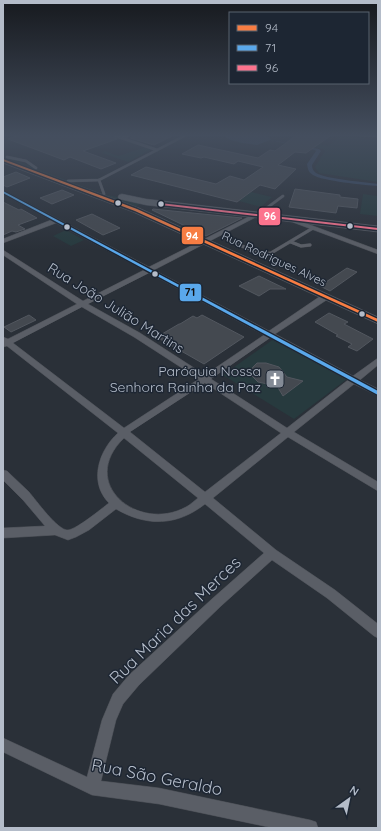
<svg xmlns="http://www.w3.org/2000/svg" width="381" height="831" font-family="Quicksand,sans-serif">
<rect width="100%" height="100%" fill="#2a3038"/>
<g fill="#273a3e" fill-rule="evenodd">
<polygon points="341,135 366,139 378,139 378,182 319,173 315,167 325,151 323,149 286,141 290,138 328,146"/>
<polygon points="146,147 152,149 128,162 102,153 105,151 118,156"/>
<polygon points="3,156 103,194 141,202 135,208 3,159"/>
<polygon points="251,192 272,197 261,207 239,201"/>
<polygon points="363,194 378,196 378,216 360,214"/>
<polygon points="66,230 84,240 71,246 53,236"/>
<path d="M278,336L351,376L294,419L223,375ZM257,363H266L279,367L287,377L303,381L283,396L277,386L258,382L249,373L253,367Z"/>
</g>
<path fill="#384963" d="M219,134H261L269,137L271,140L319,149L321,151L312,165C312,168 313,171 316,173C325,179 365,182 378,184V186C365,185 322,181 313,175C308,172 308,169 307,164L316,151L315,150L270,140L257,145L242,143L231,140Z"/>
<g fill="#444950" stroke="#52575f">
<polygon points="24,134 70,134 79,137 89,134 107,134 109,136 117,139 83,151 116,163 101,169 70,157 64,160 8,139"/>
<polygon points="135,134 176,134 154,145 130,138"/>
<polygon points="303,134 333,134 306,153 295,152 278,165 296,169 275,189 260,185 237,202 131,175 146,167 216,184 230,176 244,180 263,167 238,161 234,164 204,157 201,158 182,154 198,145 258,158 270,150 275,151 297,135 300,136"/>
<polygon points="16,172 30,178 7,187 3,185 3,177"/>
<polygon points="295,189 340,195 340,197 358,199 357,208 338,206 336,213 289,207"/>
<polygon points="62,190 74,195 52,204 40,198"/>
<polygon points="3,202 19,210 21,209 37,218 18,225 25,229 16,232 12,231 3,235"/>
<polygon points="153,209 242,218 206,236 152,210"/>
<polygon points="92,214 120,228 103,235 76,220"/>
<polygon points="347,268 357,272 330,291 320,286"/>
<polygon points="259,276 286,289 270,289 259,296 239,286"/>
<polygon points="329,313 348,322 344,324 373,339 357,351 348,347 352,344 336,336 338,335 315,322"/>
<polygon points="29,315 36,320 11,332 4,327"/>
<polygon points="202,315 244,337 204,364 160,339 166,336 162,334 179,324 180,324 193,316 197,318"/>
<polygon points="257,363 266,363 279,367 287,377 303,381 283,396 277,386 258,382 249,373 253,367"/>
</g>
<g fill="none" stroke-linecap="round" stroke-linejoin="round">
<g stroke="#484c53" stroke-width="3">
<g id="lane-far1">
<polyline points="110,134 157,150"/>
<polyline points="344,134 378,136"/>
<polyline points="122,138 132,134"/>
<polyline points="7,157 26,161 36,168"/>
<polyline points="99,180 104,194"/>
<polyline points="68,181 99,180 188,134"/>
<polyline points="260,213 283,196"/>
</g>
</g>
<g stroke="#484c53" stroke-width="3.5">
<g id="lane">
<polyline points="257,215 261,212"/>
<polyline points="291,242 301,246 310,245"/>
<polyline points="239,245 263,254 271,253 313,228"/>
</g>
</g>
<g stroke="#484c53" stroke-width="1">
<g id="street">
<path d="M3,190L149,267L254,214H258V216L154,270L269,331L322,295H328V299L275,334L353,376L378,358V365L360,380L378,389V396L354,384L294,432L378,482V491L288,437L213,498L276,550L335,590L378,624V638L374,636L327,598L272,560L221,606L139,685L123,704L116,720L101,781L159,788L310,820L316,822L318,828H273L159,804L92,795L3,752V738L87,777L102,720L113,694L129,675L213,598L264,553L205,504C177,526 147,527 116,509L89,530L76,537L68,540L55,535L3,538V528L45,526L23,500L3,480V470L7,471C14,478 22,485 29,492C36,500 58,531 68,530C77,529 101,509 109,503C88,482 99,450 118,433L7,346L3,347V337L8,339L77,304L3,255V250L83,301L144,270L56,223L3,243V239L51,220L3,194ZM149,273L264,335L205,375L140,333L88,304ZM82,307L134,337L199,379L124,428L13,343ZM270,338L348,380L287,428L211,379ZM205,383L281,433L205,492L130,432ZM124,438L198,498C194,501 190,505 186,507C138,533 77,483 124,438Z"/>
<polygon points="289,217 378,250 378,254 287,220 286,219"/>
</g>
</g>
<g stroke="#484c55" stroke-width="1">
<g id="primary">
<polygon points="3,158 139,208 378,317 378,324 133,212 3,163"/>
<polygon points="122,194 146,199 378,226 378,232 146,205 119,199 118,197 119,195"/>
</g>
</g>
<use href="#lane-far1" stroke="#5a5e66" stroke-width="2.5"/>
<use href="#lane" stroke="#5a5e66" stroke-width="3"/>
<use href="#street" fill="#5a5e66" fill-rule="evenodd"/>
<use href="#primary" fill="#5c6168" fill-rule="evenodd"/>
<g stroke="#1d2633" stroke-width="3">
<polygon id="bus-1" points="3,159 137,209 378,319 378,322 135,211 3,161"/>
</g>
<g stroke="#1d2633" stroke-width="3">
<polygon id="bus-2" points="3,191 378,391 378,395 3,193"/>
</g>
<g stroke="#1d2633" stroke-width="3">
<polygon id="bus-3" points="160,203 378,228 378,230 161,205 159,204"/>
</g>
<use href="#bus-1" fill="#f77d43" fill-rule="evenodd"/>
<use href="#bus-2" fill="#5aa8eb" fill-rule="evenodd"/>
<use href="#bus-3" fill="#fc738d" fill-rule="evenodd"/>
</g>
<linearGradient id="sky" x2="0" y2="1"><stop stop-color="#171a1f"/><stop offset="0.54" stop-color="#444e5e"/><stop offset="1" stop-color="#444e5e" stop-opacity="0"/></linearGradient>
<rect width="381" height="250" fill="url(#sky)"/>
<defs>
<g id="church-square" transform="scale(1)"><rect x="-9" y="-9" width="18" height="18" rx="4" fill="#848b96" stroke="#1d2633"/><path d="M-1.2-6h2.4v3.5h3.3v2.4h-3.3V6h-2.4V-.1h-3.3v-2.4h3.3Z" fill="#fff"/></g>
</defs>
<g fill-rule="evenodd">
<use href="#church-square" x="275" y="379"/>
</g>
<g fill="#b4bcc9" stroke="#1d2633" stroke-width="1.5">
<circle cx="118" cy="203" r="3.5"/>
<circle cx="161" cy="204" r="3.5"/>
<circle cx="350" cy="226" r="3.5"/>
<circle cx="67" cy="227" r="3.5"/>
<circle cx="155" cy="274" r="3.5"/>
<circle cx="362" cy="314" r="3.5"/>
</g>
<g text-anchor="middle" stroke-width="3" stroke-linejoin="round" paint-order="stroke">
<g font-size="12" fill="#b4bcc9" stroke="#1d2633">
<text transform="translate(274 259) rotate(25)" y="4">Rua Rodrigues Alves</text>
</g>
<g font-size="14" fill="#b4bcc9" stroke="#1d2633">
<text transform="translate(116 308) rotate(32)" y="5">Rua João Julião Martins</text>
</g>
<g font-size="14" fill="#b4bcc9" stroke="#1d2633" text-anchor="end">
<text x="261" y="376">Paróquia Nossa<tspan x="261" dy="16">Senhora Rainha da Paz</tspan></text>
</g>
<g font-size="17" fill="#b4bcc9" stroke="#1d2633">
<text transform="translate(175 620) rotate(-44)" y="6">Rua Maria das Merces</text>
<text transform="translate(157 777) rotate(11)" y="6">Rua São Geraldo</text>
</g>
</g>
<g stroke="#1d2633" stroke-width="1.5">
<rect x="258" y="207" width="23" height="19" rx="4" fill="#fc738d"/>
<rect x="181" y="226" width="23" height="19" rx="4" fill="#f77d43"/>
<rect x="179" y="283" width="23" height="19" rx="4" fill="#5aa8eb"/>
</g>
<g font-size="11" text-anchor="middle" font-weight="bold" fill="#fff">
<text x="270" y="220">96</text>
<text x="192" y="240">94</text>
</g>
<g font-size="11" text-anchor="middle" font-weight="bold" fill="#111">
<text x="190" y="296">71</text>
</g>
<rect width="381" height="831" fill="none" stroke="#b4bcc9" stroke-width="8"/>
<rect x="229" y="12" width="140" height="72" fill="#1d2633" stroke="#59626f"/>
<rect x="237" y="25" width="20" height="6" fill="#f77d43" stroke="#59626f"/>
<text x="265" y="32" font-size="12" fill="#b4bcc9">94</text>
<rect x="237" y="45" width="20" height="6" fill="#5aa8eb" stroke="#59626f"/>
<text x="265" y="52" font-size="12" fill="#b4bcc9">71</text>
<rect x="237" y="65" width="20" height="6" fill="#fc738d" stroke="#59626f"/>
<text x="265" y="72" font-size="12" fill="#b4bcc9">96</text>
<g transform="translate(349 799) rotate(33)" stroke="#1d2633" stroke-width="3" paint-order="stroke">
<path d="M0-3L7 15L0 10L-7 15Z" fill="#b4bcc9"/>
<text y="-6" font-size="11" font-weight="bold" text-anchor="middle" fill="#b4bcc9">N</text>
</g>
</svg>
